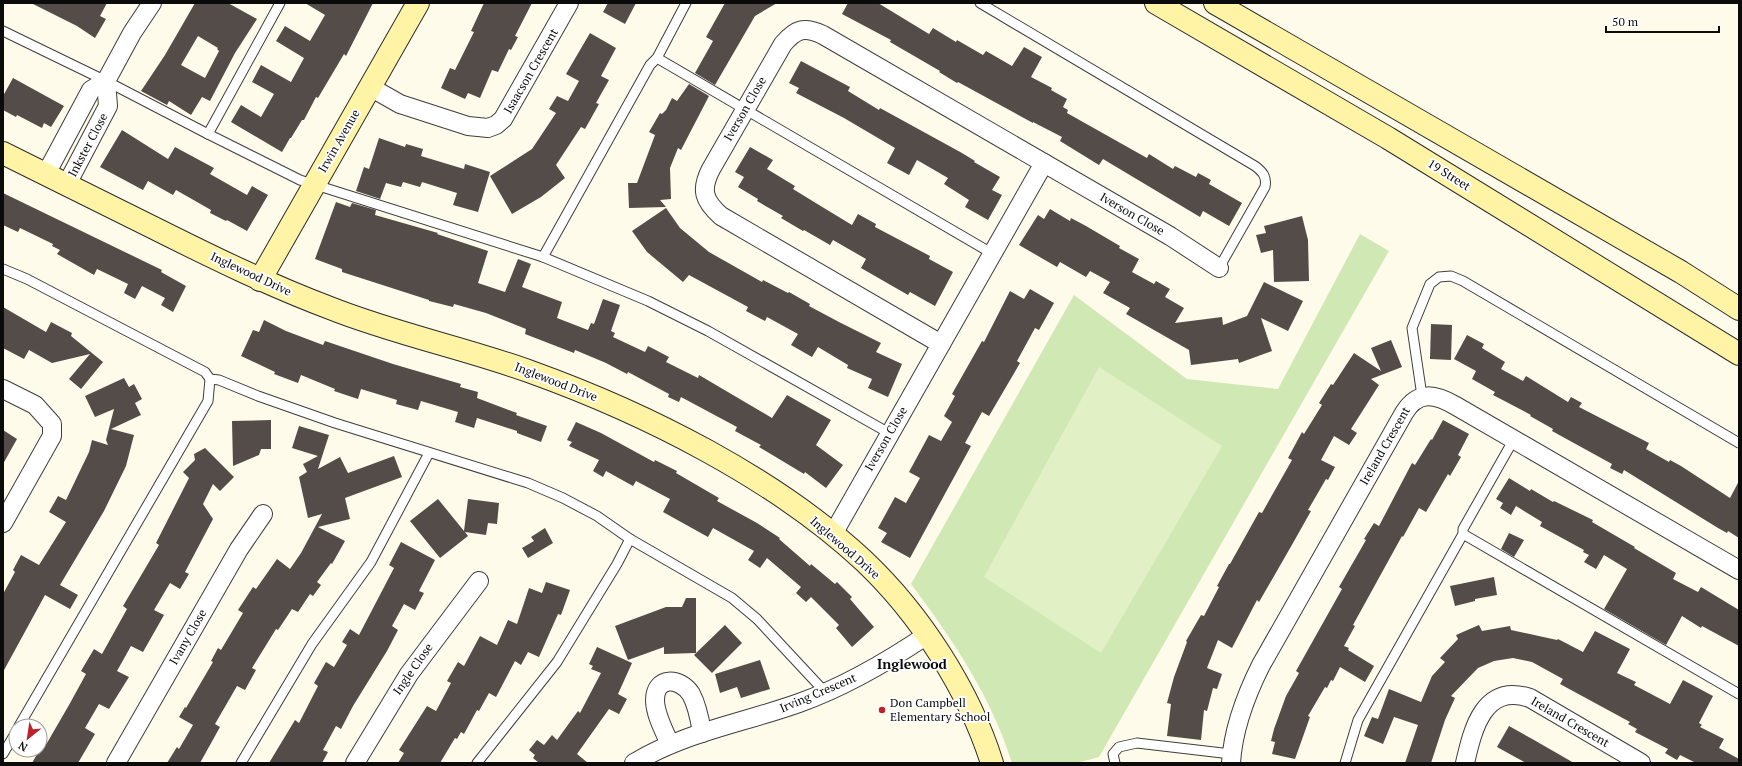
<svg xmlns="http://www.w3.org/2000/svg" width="1742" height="766" font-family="'PT Serif',serif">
<rect width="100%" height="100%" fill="#fffbea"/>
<path fill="#d0e9b4" d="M1360,234L1389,251L1099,757L1077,763H1012C991,696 953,640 911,584L1074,295L1187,379L1278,389Z"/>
<polygon fill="#e2f0c6" points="1099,367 1222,446 1101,653 984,577"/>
<g fill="#544c48" fill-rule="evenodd">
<polygon points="31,3 107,3 100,16 106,19 95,38 77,26"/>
<path d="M195,3H228L257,19L235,53L210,101L202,97L191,115L169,101L167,105L141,91L165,55ZM198,36L218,48L217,49L219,51L205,78L181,65Z"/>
<polygon points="305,3 373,3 346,56 344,54 318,98 316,97 304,120 302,120 291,138 290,138 282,152 231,122 241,105 261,117 274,94 252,82 261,65 291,82 304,58 276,41 285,26 310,41 325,15"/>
<polygon points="484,3 532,3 515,36 518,37 511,50 509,49 498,72 492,70 480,98 468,93 465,99 441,88 450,68 455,70 474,32 471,31"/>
<polygon points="608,3 636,3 625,24 603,12"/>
<polygon points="725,3 777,3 755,16 715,85 695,73 713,41 706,37"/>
<polygon points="848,3 878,3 929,34 933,28 956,42 957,40 983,55 986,51 1012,66 1024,47 1042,57 1031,77 1052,88 1051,90 1067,99 1063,107 1068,110 1067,113 1147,158 1149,154 1173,169 1175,166 1196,177 1198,173 1211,180 1209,184 1242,203 1229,226 1203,211 1200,217 1103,159 1099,165 1060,141 1062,137 1033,122 1033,123 958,82 957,83 939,72 940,71 890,42 891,40 842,14"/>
<polygon points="590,33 616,48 601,76 609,80 596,103 599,104 585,129 581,127 556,165 565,178 541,197 512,214 490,176 532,149 556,113 549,109 557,96 568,101 579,81 566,74"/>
<polygon points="801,61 850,87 848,91 879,110 880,108 962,153 975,161 974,162 1000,177 992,190 1002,195 988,220 965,207 969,200 944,184 948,178 917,160 909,175 887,163 895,148 844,118 796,93 799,88 789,83"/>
<polygon points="13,78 64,106 51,127 44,123 42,128 17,115 16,117 3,110 3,96"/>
<polygon points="689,84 709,96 681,150 678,148 670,168 671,199 660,200 666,207 629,208 628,183 637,183 655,135 649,132 660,113 662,114 666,110 672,98 677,101"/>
<polygon points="122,130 168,159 175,147 214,168 210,174 247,195 252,186 268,195 247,231 227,220 226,221 210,213 211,210 176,190 173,195 148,181 143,190 100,167"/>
<polygon points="379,138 405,147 406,144 423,149 421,156 464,169 465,164 490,172 478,212 453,205 457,193 422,182 420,187 403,182 401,187 386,183 380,199 356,191 364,167 369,169"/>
<polygon points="750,147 773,160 767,169 795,186 793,189 819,205 852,225 858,214 876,224 875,227 930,256 929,259 953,272 935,306 910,292 908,295 861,268 866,259 833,240 830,245 804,230 803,231 781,218 783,216 757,201 758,199 738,187 744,177 735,172"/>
<polygon points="3,193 162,270 161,272 186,286 173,312 161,305 165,298 142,286 135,299 124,293 128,284 97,269 94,275 57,254 60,250 52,246 53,244 20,228 18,232 3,225"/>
<polygon points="336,202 350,207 352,203 376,210 375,215 438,233 437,234 488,251 478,283 505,292 518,259 531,264 522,287 562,302 557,318 588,330 591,323 594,324 603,299 620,305 611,331 615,333 613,337 645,352 648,346 669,357 666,362 698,378 699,375 772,418 787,395 831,420 816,445 843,465 826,488 805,472 804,474 759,447 761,445 735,431 737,427 681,397 679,402 668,397 669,394 628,372 627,374 606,363 575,350 574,353 525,334 526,329 486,313 454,304 453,307 429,301 429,300 342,272 342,269 315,259"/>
<polygon points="666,208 680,228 709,252 762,282 763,280 788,293 789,292 810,304 809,306 839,322 881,343 876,352 902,364 888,397 868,388 872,379 847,368 848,365 818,347 812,357 791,345 798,334 767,317 765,321 746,311 748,307 689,275 683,282 647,252 632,231"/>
<polygon points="1050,209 1070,221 1071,218 1086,226 1120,246 1119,248 1139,259 1132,272 1154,284 1156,281 1170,289 1165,297 1184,308 1175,323 1222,317 1223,325 1247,316 1264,282 1303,301 1288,331 1261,318 1272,351 1239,363 1238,359 1191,365 1189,350 1126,314 1130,308 1103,293 1110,282 1090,271 1086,277 1060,262 1057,267 1019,245 1038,215 1044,219"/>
<polygon points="1302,216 1308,240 1309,281 1274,282 1273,250 1261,253 1256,235 1266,233 1264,226"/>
<polygon points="1030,289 1054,303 1039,330 1035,328 1017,361 1020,363 989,416 982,412 965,443 971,446 910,558 881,542 887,533 878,528 895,497 906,503 920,478 909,472 929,435 941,441 952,422 944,416 955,396 952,394 982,341 984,342 1010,291 1024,299"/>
<polygon points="3,307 46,332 51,322 72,333 71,336 103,362 81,389 69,379 90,354 52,363 29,350 24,359 3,348"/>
<polygon points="264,320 286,331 323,345 325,341 393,364 461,384 460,387 478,392 477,398 517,413 516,415 547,426 541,442 517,433 517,431 477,418 474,428 455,422 458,412 421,401 418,410 396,404 397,400 361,389 358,399 334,391 335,389 301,375 298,383 274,374 275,372 241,356 253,330 259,332"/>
<polygon points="1431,324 1452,325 1451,360 1430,359"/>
<polygon points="1467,335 1484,344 1482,348 1505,362 1501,369 1523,381 1526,376 1568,402 1571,397 1582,403 1579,407 1649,443 1646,449 1669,462 1670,460 1681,466 1730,498 1739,481 1739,538 1728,531 1727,533 1718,528 1624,470 1622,474 1610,468 1612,464 1552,431 1553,429 1530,416 1531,415 1493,395 1495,392 1472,379 1476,371 1454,359"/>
<polygon points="1391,340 1402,367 1371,379 1379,385 1351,429 1357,433 1349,445 1334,436 1321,460 1335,467 1328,480 1326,479 1308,510 1311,511 1293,543 1259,602 1257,600 1232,648 1218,640 1207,668 1222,674 1217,689 1213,688 1207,711 1204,710 1201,740 1167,736 1171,704 1167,703 1174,677 1187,642 1186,641 1201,615 1204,616 1219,587 1217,586 1229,564 1230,564 1259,512 1262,513 1292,460 1288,458 1302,432 1304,434 1322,405 1319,403 1331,384 1333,385 1354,353 1381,371 1371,348"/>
<polygon points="124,378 129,387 134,384 142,399 135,403 141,415 111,429 134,435 126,466 104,511 60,585 78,595 70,609 45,595 3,672 3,594 15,572 13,570 21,555 39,565 66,522 49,512 58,496 66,500 89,452 92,440 108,445 106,440 114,409 95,417 85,396"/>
<polygon points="271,420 271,449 261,449 259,455 233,466 232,421"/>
<polygon points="1443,420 1469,434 1458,455 1461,457 1450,476 1448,474 1426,512 1419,508 1403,537 1402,536 1353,625 1355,626 1344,646 1349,648 1348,650 1374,666 1365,682 1340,667 1333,681 1331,680 1327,688 1325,687 1308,716 1310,717 1295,759 1272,754 1275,742 1271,741 1274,729 1286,696 1299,673 1296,671 1342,589 1339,587 1366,540 1364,539 1374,523 1379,526 1412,463 1415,465 1431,439 1432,440"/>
<polygon points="576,422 601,433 654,462 655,460 677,471 676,473 719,498 717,501 757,523 780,538 779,539 810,566 811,564 835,584 837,582 852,597 850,599 874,627 852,647 836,628 839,625 811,597 806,602 796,593 801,587 767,558 760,568 748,560 754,551 713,528 708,537 663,512 670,499 636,481 633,486 606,471 603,477 593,471 599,460 569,446 572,442 567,440"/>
<polygon points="299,426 329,435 318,469 340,457 348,473 394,456 402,477 345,498 350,519 318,527 345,541 332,564 331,563 317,582 321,585 313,596 310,594 298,612 292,609 278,630 276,629 252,668 256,670 245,690 237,686 215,724 220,727 200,763 167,763 177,747 179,749 193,725 179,717 185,707 186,708 213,662 211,661 218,648 221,650 243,613 238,610 253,587 256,589 277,559 290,569 301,553 322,514 308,518 299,477 307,472 303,464 318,456 292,448"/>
<polygon points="3,430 17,439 3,464"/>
<polygon points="205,448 234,477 220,491 213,484 203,504 213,519 185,572 189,574 180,589 170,583 154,610 164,615 143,652 131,646 117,671 129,677 109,709 99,704 85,728 95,734 78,763 32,763 44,742 47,743 69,705 86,674 81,671 94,649 102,654 127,609 123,606 159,545 156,543 189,478 183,472 195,460 194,454"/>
<polygon points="1509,478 1530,491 1531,489 1553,502 1554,501 1593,520 1592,522 1635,547 1634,548 1676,573 1673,579 1698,592 1701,587 1739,610 1739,646 1702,626 1701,628 1682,616 1666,645 1604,609 1627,569 1604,555 1596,569 1584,562 1589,555 1583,552 1584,550 1540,526 1542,522 1516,506 1511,515 1500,508 1503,503 1496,499"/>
<polygon points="438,499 464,531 468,499 499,503 497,524 488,523 486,535 465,532 468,536 440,558 410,521"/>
<polygon points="545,528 553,543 528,558 522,548 534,541 531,537"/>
<polygon points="1509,533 1524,540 1514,557 1501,549"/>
<polygon points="401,542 435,560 419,591 424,593 415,610 404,604 392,626 398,630 387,651 353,706 341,729 336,726 323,750 328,752 322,763 269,763 295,720 299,723 318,686 314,683 326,662 334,667 347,645 342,642 350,629 359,635 394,568 389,565"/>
<polygon points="1494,577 1497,595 1475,599 1475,601 1455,606 1450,586"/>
<polygon points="546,582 570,590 561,615 558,614 539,657 528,652 521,665 515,661 496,697 489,693 479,711 477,710 464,734 461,732 457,739 455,738 440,763 398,763 404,753 399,750 427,706 436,711 451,683 447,681 458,662 464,666 480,636 497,645 508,620 517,624 529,588 542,593"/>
<polygon points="686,598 696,598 696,653 664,654 664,647 628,660 615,626 666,607 682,607"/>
<polygon points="725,625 742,643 712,673 694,655"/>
<polygon points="1479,625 1482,631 1510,626 1511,630 1557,640 1558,639 1583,652 1595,631 1630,649 1617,673 1636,682 1634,685 1670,704 1683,680 1713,696 1699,723 1702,725 1700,727 1724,739 1719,748 1739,759 1739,763 1696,763 1680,755 1677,760 1665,753 1668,749 1635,732 1637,729 1628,724 1630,722 1560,684 1563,679 1532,662 1513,658 1494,661 1478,668 1451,696 1455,698 1445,720 1431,763 1405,763 1418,725 1394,717 1383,744 1364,736 1372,717 1378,719 1389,689 1421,702 1432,676 1445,662 1440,658 1458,639 1456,635"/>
<polygon points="597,647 632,663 618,694 627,699 619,714 609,709 577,754 588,763 539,763 533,758 535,755 529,750 537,740 544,745 552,735 557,740 578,711 580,713 601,673 591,669 593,666 589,664"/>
<polygon points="760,660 770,689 741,698 737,687 720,693 715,674"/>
<polygon points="1509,726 1534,740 1574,763 1526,763 1497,747"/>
</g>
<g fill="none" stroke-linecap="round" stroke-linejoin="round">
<g stroke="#3e3e3e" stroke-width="11">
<g id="lane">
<polyline points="280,3 208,134 300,180 543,257 648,301 708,331 889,433"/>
<path d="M980,3L1255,166C1263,172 1267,177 1265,187L1219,268"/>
<polyline points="3,31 106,81 208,134"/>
<polyline points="657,58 993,254"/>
<polyline points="543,257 650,65 657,58 686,3"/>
<polyline points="3,269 27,279 205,372 210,379 208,401 19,726"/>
<polyline points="210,379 219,380 258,396 335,423 528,483 563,498 597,516 630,539 732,598 757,619 825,692"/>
<polyline points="1422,396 1412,328 1430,284 1439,277 1451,276 1463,281 1739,443"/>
<polyline points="1463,534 1739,694"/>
<polyline points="3,754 16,732"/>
<polyline points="241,763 312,644 371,562 429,453"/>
<polyline points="477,763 557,662 617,564 630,539"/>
<polyline points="1115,763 1113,754 1119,747 1137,743 1231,754"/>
<polyline points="1345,763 1358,720 1463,534 1463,529 1514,439"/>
</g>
</g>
<g stroke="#3e3e3e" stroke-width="20">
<g id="street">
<polyline points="370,87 400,104 468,126 488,128 496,125 503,119 569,3"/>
<polyline points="46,174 91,90 106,81 132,33 152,3"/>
<polyline points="67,184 108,106 106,81"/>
<path d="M941,344L721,216C704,201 700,190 711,169L783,44C796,29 804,26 823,35L1170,236L1219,268"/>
<polyline points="3,389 35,405 52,424 52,436 3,523"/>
<polyline points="833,534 1044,163"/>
<path d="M670,744C664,731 655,714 655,700C655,676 680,677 691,694C697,705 700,720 702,733"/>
<polyline points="116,763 239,549 263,514"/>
<polyline points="355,763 409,674 479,581"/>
<path d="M634,763C685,732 743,723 799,703C844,687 887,662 927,635"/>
<path d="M1231,763C1233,729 1246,695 1261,665L1404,413C1418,390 1435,394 1456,406L1739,570"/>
<path d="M1465,763C1473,728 1484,683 1530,698L1641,763"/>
</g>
</g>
<g stroke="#2d2d2d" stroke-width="24">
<g id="secondary">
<polyline points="1156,3 1388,138 1739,354"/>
<polyline points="1215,3 1681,272 1739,309"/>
<path d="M3,153C54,178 104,203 154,228C212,257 269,285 330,308C395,334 465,348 531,372C645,413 775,478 864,561C920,614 969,690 992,763"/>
<polyline points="260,280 418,3"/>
</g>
</g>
<use href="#lane" stroke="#fff" stroke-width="9"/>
<use href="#street" stroke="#fff" stroke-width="18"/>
<use href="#secondary" stroke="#fff4a5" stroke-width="22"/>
</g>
<circle fill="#bd222a" stroke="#fff" stroke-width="1.5" cx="882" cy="710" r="4"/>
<g text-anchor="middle" stroke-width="4" stroke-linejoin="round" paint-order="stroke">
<g font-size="12" fill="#0b0b0b" stroke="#fff">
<text transform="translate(531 71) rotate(-60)" y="4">Isaacson Crescent</text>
<text transform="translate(745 109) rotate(-60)" y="4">Iverson Close</text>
<text transform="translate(339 141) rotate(-60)" y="4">Irwin Avenue</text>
<text transform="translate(88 145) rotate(-62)" y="4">Inkster Close</text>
<text transform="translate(1449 175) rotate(32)" y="4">19 Street</text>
<text transform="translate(1132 214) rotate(30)" y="4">Iverson Close</text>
<text transform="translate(251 274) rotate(25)" y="4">Inglewood Drive</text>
<text transform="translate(556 382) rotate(21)" y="4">Inglewood Drive</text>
<text transform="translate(886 439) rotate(-60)" y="4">Iverson Close</text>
<text transform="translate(1385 446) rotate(-60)" y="4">Ireland Crescent</text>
<text transform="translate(845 548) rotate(41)" y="4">Inglewood Drive</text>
<text transform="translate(188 637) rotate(-60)" y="4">Ivany Close</text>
<text transform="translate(413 669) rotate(-55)" y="4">Ingle Close</text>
<text transform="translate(818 693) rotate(-23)" y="4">Irving Crescent</text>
<text transform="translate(1570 722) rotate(30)" y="4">Ireland Crescent</text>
</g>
<g font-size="12" fill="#0b0b0b" stroke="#fff" text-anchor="start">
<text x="890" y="707">Don Campbell<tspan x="890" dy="14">Elementary School</tspan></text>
</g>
<g font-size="14" font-weight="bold" fill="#0b0b0b" stroke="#fff">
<text x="912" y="669">Inglewood</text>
</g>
</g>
<rect width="1742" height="766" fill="none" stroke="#0b0b0b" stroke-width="8"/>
<g transform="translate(28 738) rotate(210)"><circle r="19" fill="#ffffff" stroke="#9d9d9d"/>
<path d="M0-3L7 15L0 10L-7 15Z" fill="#bd222a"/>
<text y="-6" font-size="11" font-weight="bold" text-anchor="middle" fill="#0b0b0b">N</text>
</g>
<path d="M1606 26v6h113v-6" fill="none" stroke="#0b0b0b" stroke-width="2"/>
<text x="1612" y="26" font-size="12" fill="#0b0b0b" stroke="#ffffff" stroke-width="3" paint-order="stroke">50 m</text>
</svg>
